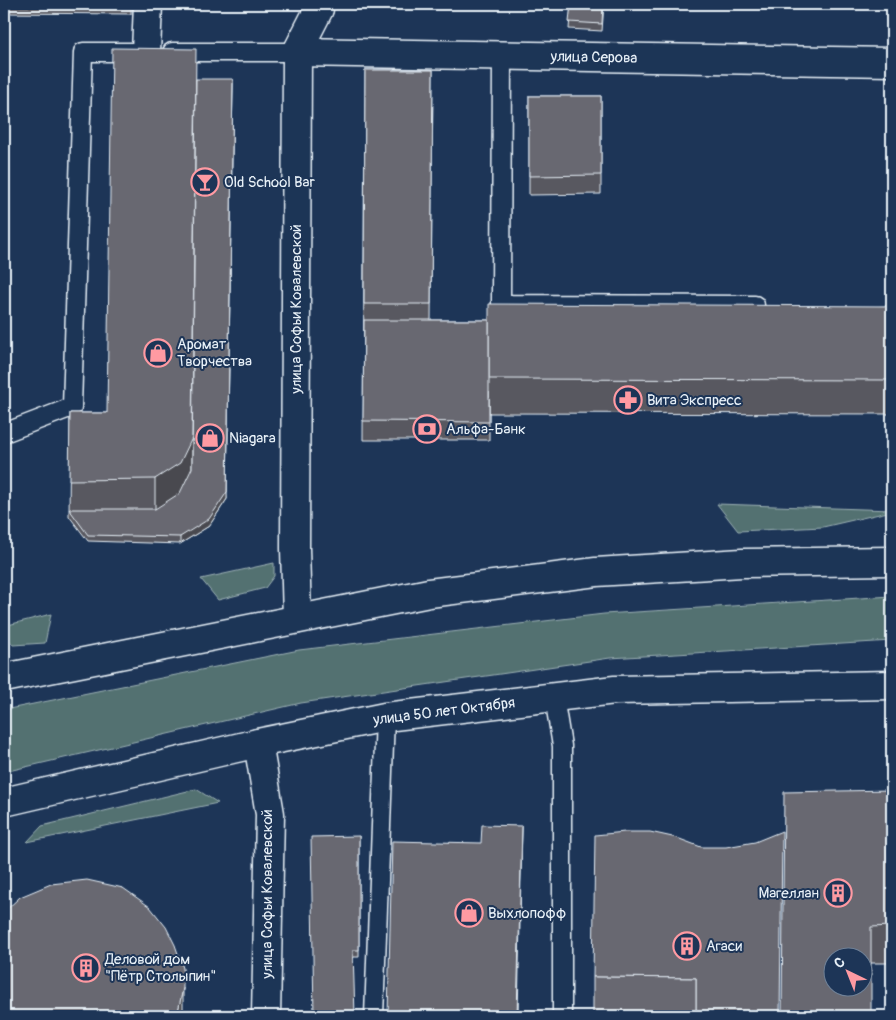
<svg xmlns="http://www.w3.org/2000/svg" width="896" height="1020" font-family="Pangolin,sans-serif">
<rect width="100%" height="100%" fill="#1d3557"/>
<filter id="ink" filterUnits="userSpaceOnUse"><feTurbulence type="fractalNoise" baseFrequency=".02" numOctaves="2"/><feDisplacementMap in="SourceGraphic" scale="10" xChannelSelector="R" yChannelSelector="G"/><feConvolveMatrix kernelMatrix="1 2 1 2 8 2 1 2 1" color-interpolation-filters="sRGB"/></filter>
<g filter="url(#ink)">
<g fill="#527171" stroke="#9db1b4">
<polygon points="717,504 892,510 892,511 823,527 738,531"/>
<polygon points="274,563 274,576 265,588 218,600 201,579"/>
<polygon points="892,596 892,641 610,658 301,703 4,772 4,710 299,650 604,614"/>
<polygon points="51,614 45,643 13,645 4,633 4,626"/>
<polygon points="196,789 218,803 27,842 42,826"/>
</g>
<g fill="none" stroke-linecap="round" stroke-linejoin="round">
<g stroke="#e8f1f8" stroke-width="21">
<g id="service">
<polyline points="172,52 297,52"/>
<polyline points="502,55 501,304 755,305"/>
<polyline points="4,433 72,407 83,52 136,52"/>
<polyline points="554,697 562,746 562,1016"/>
<polyline points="374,1016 385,717"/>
</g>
</g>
<g stroke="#e8f1f8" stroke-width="31">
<g id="minor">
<polyline points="146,52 148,4"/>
<polyline points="297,52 892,62"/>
<polyline points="297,619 295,548 297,52 319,9 319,4"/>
<polyline points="258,743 270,814 266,1016"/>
</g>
</g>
<g stroke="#e8f1f8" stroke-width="31">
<g id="secondary">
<polyline points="4,678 429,593 596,572 742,563 892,561"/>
<polyline points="4,802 258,743 385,717 615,690 892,685"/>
</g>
</g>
<use href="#service" stroke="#1d3557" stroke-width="18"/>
<use href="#minor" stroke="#1d3557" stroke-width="28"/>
<use href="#secondary" stroke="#1d3557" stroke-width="28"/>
</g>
<g fill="#595961" stroke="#e8f1f8">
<polygon points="4,4 131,4 131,14 4,13"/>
<polygon points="571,4 604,4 602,31 569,29"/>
<polygon points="365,70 433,70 431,320 489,320 892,306 892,414 489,413 489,392 489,440 363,440"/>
<polygon points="196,79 227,499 209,526 180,544 88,541 69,516 70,413 107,413"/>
<polygon points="529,96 601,96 601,194 529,195"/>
<polygon points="892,790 892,963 871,963 782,1016"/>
<polygon points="359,836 359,957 354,957 314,1016"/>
</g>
<g fill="#48484f" stroke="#e8f1f8">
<polygon points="233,79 227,499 209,526 180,544 180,537 227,492"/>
<polygon points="192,438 192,474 180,500 155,515 155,479"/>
<polygon points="522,826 518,1016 517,1016"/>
<polygon points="183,988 183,1016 177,1016"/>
</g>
<g fill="#676771" stroke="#e8f1f8" fill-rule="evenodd">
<polygon points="4,4 131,4 131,7 4,6"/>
<polygon points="571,4 603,4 602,24 569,22"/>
<polygon points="112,48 196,49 192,438 180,463 155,479 69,480 70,413 107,413"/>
<polygon points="365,70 433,70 431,304 364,304"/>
<polygon points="196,79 233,79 227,492 209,519 180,537 88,535 69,509 155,509 180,493 192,468"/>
<polygon points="529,96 601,96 601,175 529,176"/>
<polygon points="489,304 892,306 892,380 489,379"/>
<polygon points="364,320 489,320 489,422 363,421"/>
<path d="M892,790V926L871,927V1016H782L784,792ZM834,958H864V988H834Z"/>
<polygon points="482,825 522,826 517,1016 388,1016 392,841 481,843"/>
<polygon points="782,831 780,1016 696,1016 696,978 593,977 595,835 625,832 650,832 677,838 701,847 726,847 755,842"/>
<polygon points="359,836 359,950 353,950 355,1016 314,1016 311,837"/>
<polygon points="87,880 123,888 150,907 166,927 175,945 183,968 183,988 177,1016 4,1016 4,912 20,897 51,884"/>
<polygon points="593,977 696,978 696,1016 593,1016"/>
</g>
</g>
<defs>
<g id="bar-ring" transform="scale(1.4375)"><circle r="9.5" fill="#1d3557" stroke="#ff9aa2" stroke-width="1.5"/><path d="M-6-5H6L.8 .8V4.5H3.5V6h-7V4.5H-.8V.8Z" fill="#ff9aa2"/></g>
<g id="shop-ring" transform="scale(1.4375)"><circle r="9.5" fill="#1d3557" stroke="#ff9aa2" stroke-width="1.5"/><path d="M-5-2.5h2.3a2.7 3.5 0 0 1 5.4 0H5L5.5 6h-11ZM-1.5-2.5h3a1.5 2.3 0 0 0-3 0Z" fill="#ff9aa2"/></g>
<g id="pharmacy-ring" transform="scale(1.4375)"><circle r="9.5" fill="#1d3557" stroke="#ff9aa2" stroke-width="1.5"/><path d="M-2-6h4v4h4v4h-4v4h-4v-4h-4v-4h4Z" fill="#ff9aa2"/></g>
<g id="bank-ring" transform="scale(1.4375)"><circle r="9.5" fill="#1d3557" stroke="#ff9aa2" stroke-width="1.5"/><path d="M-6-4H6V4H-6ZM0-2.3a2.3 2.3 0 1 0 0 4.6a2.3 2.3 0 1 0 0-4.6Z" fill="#ff9aa2"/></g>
<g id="building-ring" transform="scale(1.4375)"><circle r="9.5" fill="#1d3557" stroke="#ff9aa2" stroke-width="1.5"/><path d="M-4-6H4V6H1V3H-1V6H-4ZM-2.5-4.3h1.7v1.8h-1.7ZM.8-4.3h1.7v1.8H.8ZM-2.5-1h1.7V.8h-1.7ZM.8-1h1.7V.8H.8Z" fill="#ff9aa2"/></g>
</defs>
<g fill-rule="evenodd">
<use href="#bar-ring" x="205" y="182"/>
<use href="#shop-ring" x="158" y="353"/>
<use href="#pharmacy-ring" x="628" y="400"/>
<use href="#bank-ring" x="427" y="429"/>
<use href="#shop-ring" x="210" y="438"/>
<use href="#building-ring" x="838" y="893"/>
<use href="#shop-ring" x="469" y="913"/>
<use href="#building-ring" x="687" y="946"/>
<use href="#building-ring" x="86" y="968"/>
</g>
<g text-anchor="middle" stroke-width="4" stroke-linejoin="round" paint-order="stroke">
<g font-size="15" fill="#e8f1f8" stroke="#1d3557">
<text transform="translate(594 57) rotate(1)" y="5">улица Серова</text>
<text transform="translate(296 309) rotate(-90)" y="5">улица Софьи Ковалевской</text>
<text transform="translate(444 711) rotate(-7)" y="5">улица 50 лет Октября</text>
<text transform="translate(267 894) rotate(-90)" y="5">улица Софьи Ковалевской</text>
</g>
<g font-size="15" fill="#e8f1f8" stroke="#1d3557" text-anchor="start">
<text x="224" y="187">Old School Bar</text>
<text x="177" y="349">Аромат<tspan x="177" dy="17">Творчества</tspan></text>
<text x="647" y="405">Вита Экспресс</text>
<text x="446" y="434">Альфа-Банк</text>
<text x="229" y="443">Niagara</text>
<text x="819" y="898" text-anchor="end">Магеллан</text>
<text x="488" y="918">Выхлопофф</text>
<text x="706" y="951">Агаси</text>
<text x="105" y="964">Деловой дом<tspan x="105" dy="17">"Пётр Столыпин"</tspan></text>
</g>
</g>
<rect width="896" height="1020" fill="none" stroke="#1d3557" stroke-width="20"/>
<rect x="10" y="10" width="876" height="1000" fill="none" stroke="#e8f1f8" stroke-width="2" filter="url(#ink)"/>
<g transform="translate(848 972) rotate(317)"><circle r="24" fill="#1d3557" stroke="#6e8097"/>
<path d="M0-4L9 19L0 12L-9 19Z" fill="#ff9aa2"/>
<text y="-8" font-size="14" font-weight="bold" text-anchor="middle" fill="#e8f1f8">С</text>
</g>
</svg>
